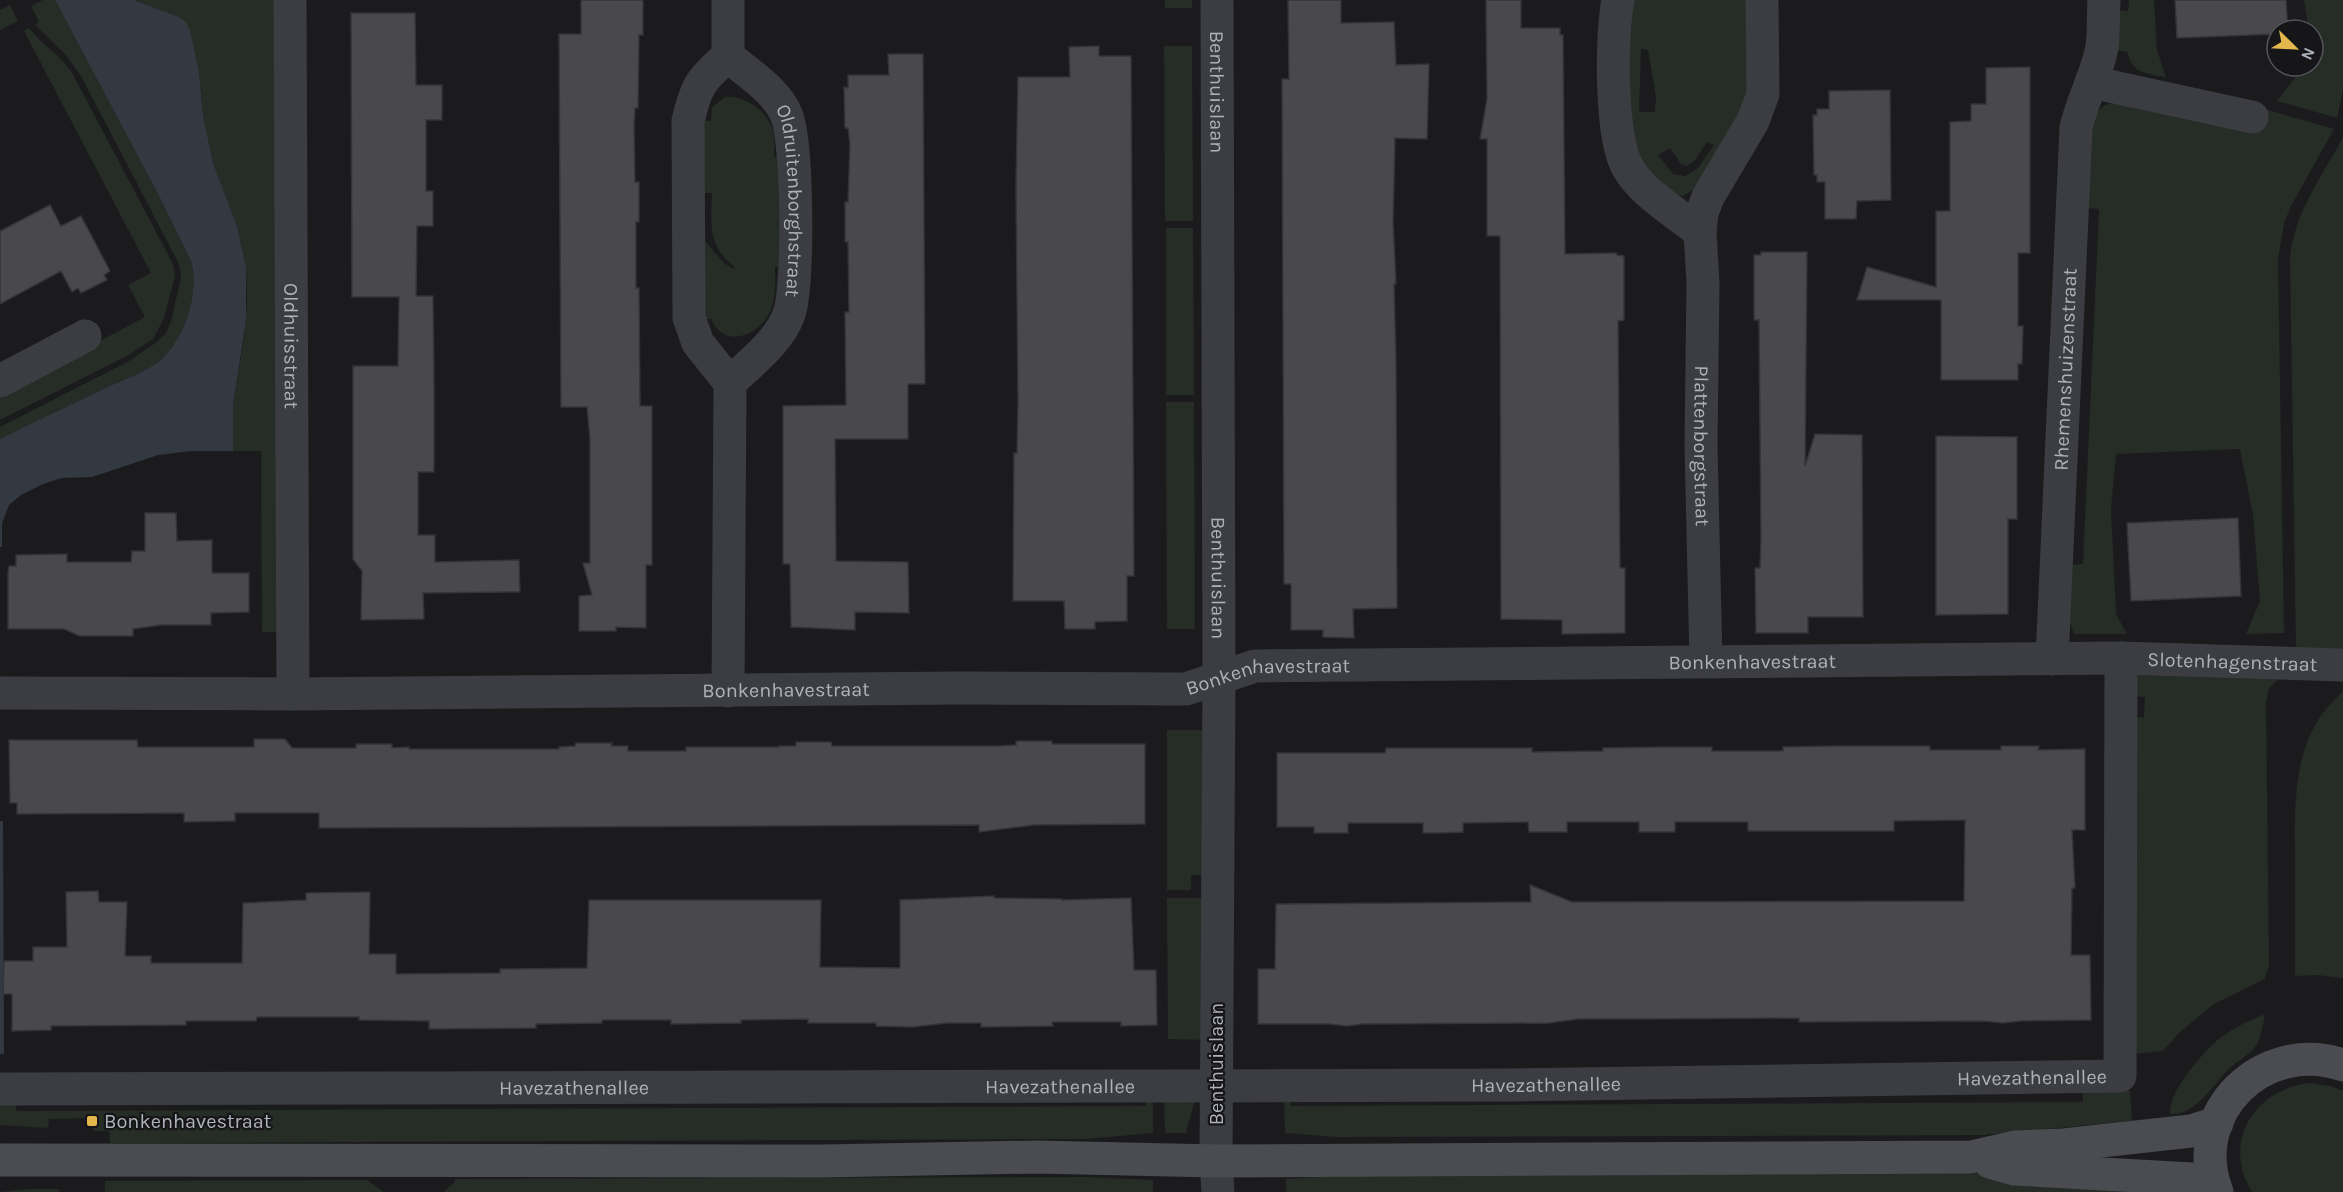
<svg xmlns="http://www.w3.org/2000/svg" width="2343" height="1192" font-family="Karla,sans-serif">
<rect width="100%" height="100%" fill="#1b1b1d"/>
<g fill="#252d26" fill-rule="evenodd">
<path d="M43,0H55L158,194L191,261C200,294 184,341 158,362C145,372 127,378 112,385C75,403 37,420 0,439V427L129,361L157,342L166,333L171,321L181,278L179,264L81,76L66,55L35,25L39,22L31,6Z"/>
<polygon points="134,0 277,0 280,632 262,632 261,451 233,451 233,406 244,337 247,302 246,267 237,226 213,163 203,115 201,88 179,17"/>
<rect x="1165" y="0" width="27" height="8"/>
<path d="M1630,0H1749V100L1695,189L1683,196L1677,195L1645,167L1628,129ZM1641,49L1648,50L1656,97L1655,112H1639ZM1707,142L1714,145L1698,168L1685,176L1673,174L1658,155L1670,148L1681,164L1687,166L1695,160Z"/>
<path d="M2129,0H2154L2157,50L2166,77C2148,74 2129,73 2128,52L2115,50L2117,10L2128,11Z"/>
<polygon points="2304,0 2343,0 2343,90 2337,118 2277,101 2304,66 2313,66 2313,30 2309,30"/>
<polygon points="10,5 18,21 0,30 0,10"/>
<path d="M29,28C41,44 59,54 71,71L173,264L175,276L164,318L153,339L127,356L0,420V394L145,317L128,285L151,273L24,31Z"/>
<polygon points="1164,46 1192,46 1193,221 1165,221"/>
<path d="M725,97C744,95 766,110 772,128C775,137 774,148 774,157H781L782,267H775C775,281 776,296 771,309C761,336 724,350 711,319H704V240L724,263L733,269L735,267C707,246 711,224 712,193H703V121H711L712,107Z"/>
<path d="M2117,102L2264,109L2334,129L2291,206L2284,223L2278,260L2284,633L2246,634L2260,601L2253,515L2240,449L2116,454L2111,509L2116,614L2127,634H2074L2069,620L2072,565L2083,564L2099,209L2088,208C2089,185 2086,131 2097,113C2101,106 2109,103 2117,102Z"/>
<path d="M2343,137V648L2296,649L2290,258C2295,210 2321,179 2343,137Z"/>
<polygon points="1166,228 1193,228 1194,395 1166,395"/>
<polygon points="1166,402 1194,402 1195,629 1167,629"/>
<polygon points="2141,674 2282,675 2269,688 2266,702 2269,965 2265,979 2214,1004 2180,1032 2163,1051 2131,1054 2129,718 2144,717 2145,697 2129,696 2137,676"/>
<path d="M2343,692V978L2317,975L2295,976C2295,939 2295,903 2295,866C2295,804 2290,736 2343,692Z"/>
<polygon points="1167,730 1205,730 1206,875 1191,875 1191,890 1167,890"/>
<polygon points="1167,898 1206,898 1207,1040 1168,1039"/>
<path d="M2265,1014C2263,1023 2262,1034 2258,1042C2253,1053 2240,1059 2231,1067C2214,1082 2197,1116 2170,1114C2168,1092 2203,1052 2220,1038C2233,1028 2249,1021 2265,1014Z"/>
<path d="M2310,1083L2331,1086L2343,1091V1192H2252C2221,1142 2254,1089 2310,1083Z"/>
<polygon points="2130,1091 2132,1121 1983,1135 1337,1137 1285,1133 1284,1095 1291,1095 1291,1106 2083,1102 2083,1092"/>
<polygon points="1147,1095 1153,1095 1153,1133 1086,1139 110,1143 109,1131 93,1131 92,1118 49,1119 48,1128 0,1125 0,1101 16,1100 16,1111 1146,1106"/>
<polygon points="1164,1095 1195,1100 1187,1128 1187,1133 1165,1133"/>
<polygon points="2015,1173 2132,1192 1286,1192 1286,1179 1350,1175"/>
<polygon points="1087,1177 1153,1180 1153,1192 444,1192 455,1182 455,1179"/>
<polygon points="367,1180 384,1192 105,1192 105,1181"/>
<polygon points="29,1189 60,1189 59,1192 0,1192"/>
</g>
<g fill="#323940">
<path d="M55,0H134L179,17L186,22L190,30L199,73L203,115L213,163L237,226L246,267V320L233,406V451H191L158,455L92,477L62,478L43,484L21,495L9,505L2,523V547H0V439C37,420 75,403 112,385C127,378 145,372 158,362C184,341 200,294 191,261L158,194Z"/>
<polygon points="0,821 3,821 4,1054 0,1054"/>
</g>
<g fill="#48484d" stroke="#353539" stroke-width="1.5">
<polygon points="581,0 643,0 643,35 639,35 638,108 635,108 634,125 635,182 639,182 639,222 636,222 636,288 639,288 640,406 652,406 652,565 646,565 646,628 616,627 616,631 579,631 579,596 592,595 583,563 590,563 590,439 587,407 561,407 559,34 581,34"/>
<polygon points="1288,0 1341,0 1341,23 1394,22 1396,65 1429,64 1427,139 1395,138 1393,221 1396,284 1394,284 1396,363 1397,608 1353,609 1354,638 1323,637 1323,630 1291,630 1291,584 1284,584 1282,79 1289,79"/>
<polygon points="1486,0 1521,0 1521,28 1560,28 1560,35 1563,35 1565,254 1616,253 1617,255 1624,256 1624,320 1618,321 1620,568 1625,568 1625,633 1562,634 1562,620 1501,619 1500,236 1487,236 1487,139 1480,139 1487,99"/>
<polygon points="2175,0 2286,0 2288,30 2277,30 2277,34 2177,38"/>
<polygon points="351,13 415,13 416,85 442,85 442,120 426,120 426,191 433,191 433,226 417,226 416,296 433,296 434,382 434,472 418,472 418,535 435,535 435,562 519,560 520,592 423,593 424,619 361,620 362,571 353,559 353,366 398,366 399,297 352,297"/>
<polygon points="1099,46 1099,56 1131,56 1134,576 1127,576 1127,621 1095,622 1095,629 1065,629 1064,601 1013,601 1014,453 1017,453 1018,402 1016,186 1018,77 1070,77 1069,47"/>
<polygon points="888,54 923,54 925,384 908,384 908,439 835,439 836,561 908,562 909,613 855,612 855,630 791,627 790,564 783,564 783,406 846,405 845,312 849,312 848,242 845,242 845,202 848,202 850,144 848,128 845,128 844,87 848,88 848,75 889,75"/>
<polygon points="2030,67 2030,253 2018,253 2018,326 2023,326 2022,364 2018,364 2018,380 1941,380 1941,300 1857,300 1867,267 1936,287 1936,211 1950,211 1950,122 1971,121 1971,104 1986,104 1986,68"/>
<polygon points="1890,90 1891,200 1857,201 1856,219 1825,219 1825,182 1817,182 1817,175 1814,175 1813,115 1817,115 1817,109 1829,109 1829,91"/>
<polygon points="50,205 61,226 81,216 110,271 104,275 107,280 81,293 78,288 72,292 61,271 0,304 0,231"/>
<polygon points="1761,252 1807,252 1805,466 1815,434 1862,435 1863,617 1808,617 1808,633 1756,633 1755,568 1760,568 1761,537 1759,320 1754,320 1754,255 1761,255"/>
<polygon points="1936,436 2017,437 2017,519 2008,519 2008,614 1936,615"/>
<polygon points="145,513 176,513 177,541 212,540 212,573 249,573 249,612 211,613 211,625 160,625 133,629 133,636 80,636 64,629 8,629 8,573 9,566 16,566 16,555 67,554 67,562 131,562 132,551 145,551"/>
<polygon points="2238,518 2241,596 2131,601 2127,523"/>
<polygon points="254,739 285,739 292,748 356,748 356,744 392,744 392,748 409,747 409,749 559,749 559,747 575,746 576,743 612,743 611,746 628,746 628,751 686,751 686,747 779,747 779,746 796,746 796,742 831,742 832,746 999,746 1016,745 1016,741 1052,741 1052,744 1145,744 1145,824 1034,825 979,832 979,825 319,828 319,813 235,813 235,821 184,822 184,813 17,814 17,803 10,803 9,740 137,740 138,747 254,747"/>
<polygon points="1836,746 1930,746 1930,750 2001,750 2001,746 2039,746 2038,750 2085,749 2085,830 2072,830 2075,888 2072,888 2071,955 2090,955 2091,1020 2020,1021 2003,1023 1985,1021 1799,1022 1799,1018 1643,1019 1578,1019 1549,1023 1363,1024 1347,1026 1329,1024 1258,1024 1258,969 1275,969 1276,904 1531,902 1530,885 1572,902 1964,901 1965,820 1894,821 1894,831 1748,831 1748,822 1675,822 1675,832 1639,832 1639,822 1567,822 1567,832 1529,832 1528,822 1463,823 1463,832 1440,833 1423,833 1423,823 1348,823 1348,833 1314,833 1314,827 1277,827 1277,753 1385,753 1386,748 1532,748 1532,752 1603,751 1603,748 1664,747 1712,747 1712,751 1783,751 1783,747"/>
<polygon points="98,891 99,902 127,902 125,956 151,956 151,963 242,963 243,903 306,900 306,893 370,892 369,954 396,954 396,974 500,973 500,969 587,968 589,900 821,900 820,967 900,968 900,900 994,896 994,898 1062,899 1062,900 1131,898 1134,970 1156,970 1157,1025 1121,1026 1121,1022 1052,1022 1053,1026 981,1027 981,1023 947,1023 912,1027 876,1026 876,1023 808,1023 808,1019 741,1020 741,1023 671,1024 671,1020 602,1020 602,1023 536,1024 536,1028 429,1029 429,1021 359,1020 359,1017 257,1017 256,1021 186,1021 186,1025 51,1026 51,1030 12,1031 12,994 3,994 4,961 33,961 33,947 67,947 66,892"/>
</g>
<g fill="none" stroke-linecap="round" stroke-linejoin="round">
<g stroke="#3c3d42" stroke-width="33">
<path id="s1" d="M290,0L293,694"/>
<polyline points="728,0 728,56"/>
<path id="s2" d="M1217,0L1219,677L1216,1161L1218,1192"/>
<path d="M1618,0C1611,35 1610,138 1628,168C1641,192 1679,215 1700,232L1702,213L1708,197L1753,121L1763,94L1762,0"/>
<polyline points="2091,82 2252,117"/>
<path id="s3" d="M1700,232L1703,282L1701,446L1706,661"/>
<polyline points="0,381 85,336"/>
<path id="s4" d="M2052,659L2076,128C2082,100 2097,75 2102,47C2104,32 2103,15 2104,0"/>
<path id="s5" d="M728,691L730,383L698,343L689,318L688,121C696,86 701,79 728,56C747,73 776,90 786,114C798,140 799,287 789,314C779,342 751,362 730,383"/>
<path id="s6" d="M0,693L293,694L959,688L1186,689L1255,666L2121,658L2343,665"/>
<path id="s7" d="M0,1089L1513,1085L2120,1076L2121,658"/>
</g>
<g stroke="#4a4c51" stroke-width="33">
<polyline points="0,1160 823,1161 1037,1157 1216,1161 1971,1157 2015,1147 2064,1145 2191,1131 2217,1123"/>
<polyline points="1990,1162 2015,1169 2192,1179 2215,1186"/>
<path d="M2217,1192C2186,1112 2264,1038 2343,1065"/>
</g>
</g>
<rect fill="#e4b74c" stroke="#161618" stroke-width="2" x="86" y="1115" width="12" height="12" rx="3"/>
<g text-anchor="middle" stroke-width="4.5" stroke-linejoin="round" paint-order="stroke">
<g font-size="20" fill="#afb2bb" stroke="#161618">
<text dy="7" stroke="none"><textPath href="#s2" startOffset="92">Benthuislaan</textPath></text>
<text dy="7" stroke="none"><textPath href="#s5" startOffset="831">Oldruitenborghstraat</textPath></text>
<text dy="7" stroke="none"><textPath href="#s1" startOffset="346">Oldhuisstraat</textPath></text>
<text dy="7" stroke="none"><textPath href="#s4" startOffset="290">Rhemenshuizenstraat</textPath></text>
<text dy="7" stroke="none"><textPath href="#s3" startOffset="214">Plattenborgstraat</textPath></text>
<text dy="7" stroke="none"><textPath href="#s2" startOffset="578">Benthuislaan</textPath></text>
<text dy="7" stroke="none"><textPath href="#s6" startOffset="1756">Bonkenhavestraat</textPath></text>
<text dy="7" stroke="none"><textPath href="#s6" startOffset="2236">Slotenhagenstraat</textPath></text>
<text dy="7" stroke="none"><textPath href="#s6" startOffset="1270">Bonkenhavestraat</textPath></text>
<text dy="7" stroke="none"><textPath href="#s6" startOffset="786">Bonkenhavestraat</textPath></text>
<text transform="translate(1216 1064) rotate(-90)" y="7">Benthuislaan</text>
<text dy="7" stroke="none"><textPath href="#s7" startOffset="2032">Havezathenallee</textPath></text>
<text dy="7" stroke="none"><textPath href="#s7" startOffset="1546">Havezathenallee</textPath></text>
<text dy="7" stroke="none"><textPath href="#s7" startOffset="1060">Havezathenallee</textPath></text>
<text dy="7" stroke="none"><textPath href="#s7" startOffset="574">Havezathenallee</textPath></text>
</g>
<g font-size="20" fill="#afb2bb" stroke="#161618" text-anchor="start">
<text x="104" y="1128">Bonkenhavestraat</text>
</g>
</g>
<g transform="translate(2295 48) rotate(114)"><circle r="28" fill="#161618" stroke="#535459" stroke-width="1.5"/>
<path d="M0-4.5L10 22L0 15L-10 22Z" fill="#e4b74c"/>
<text y="-9" font-size="16" font-weight="bold" text-anchor="middle" fill="#afb2bb">N</text>
</g>
</svg>
